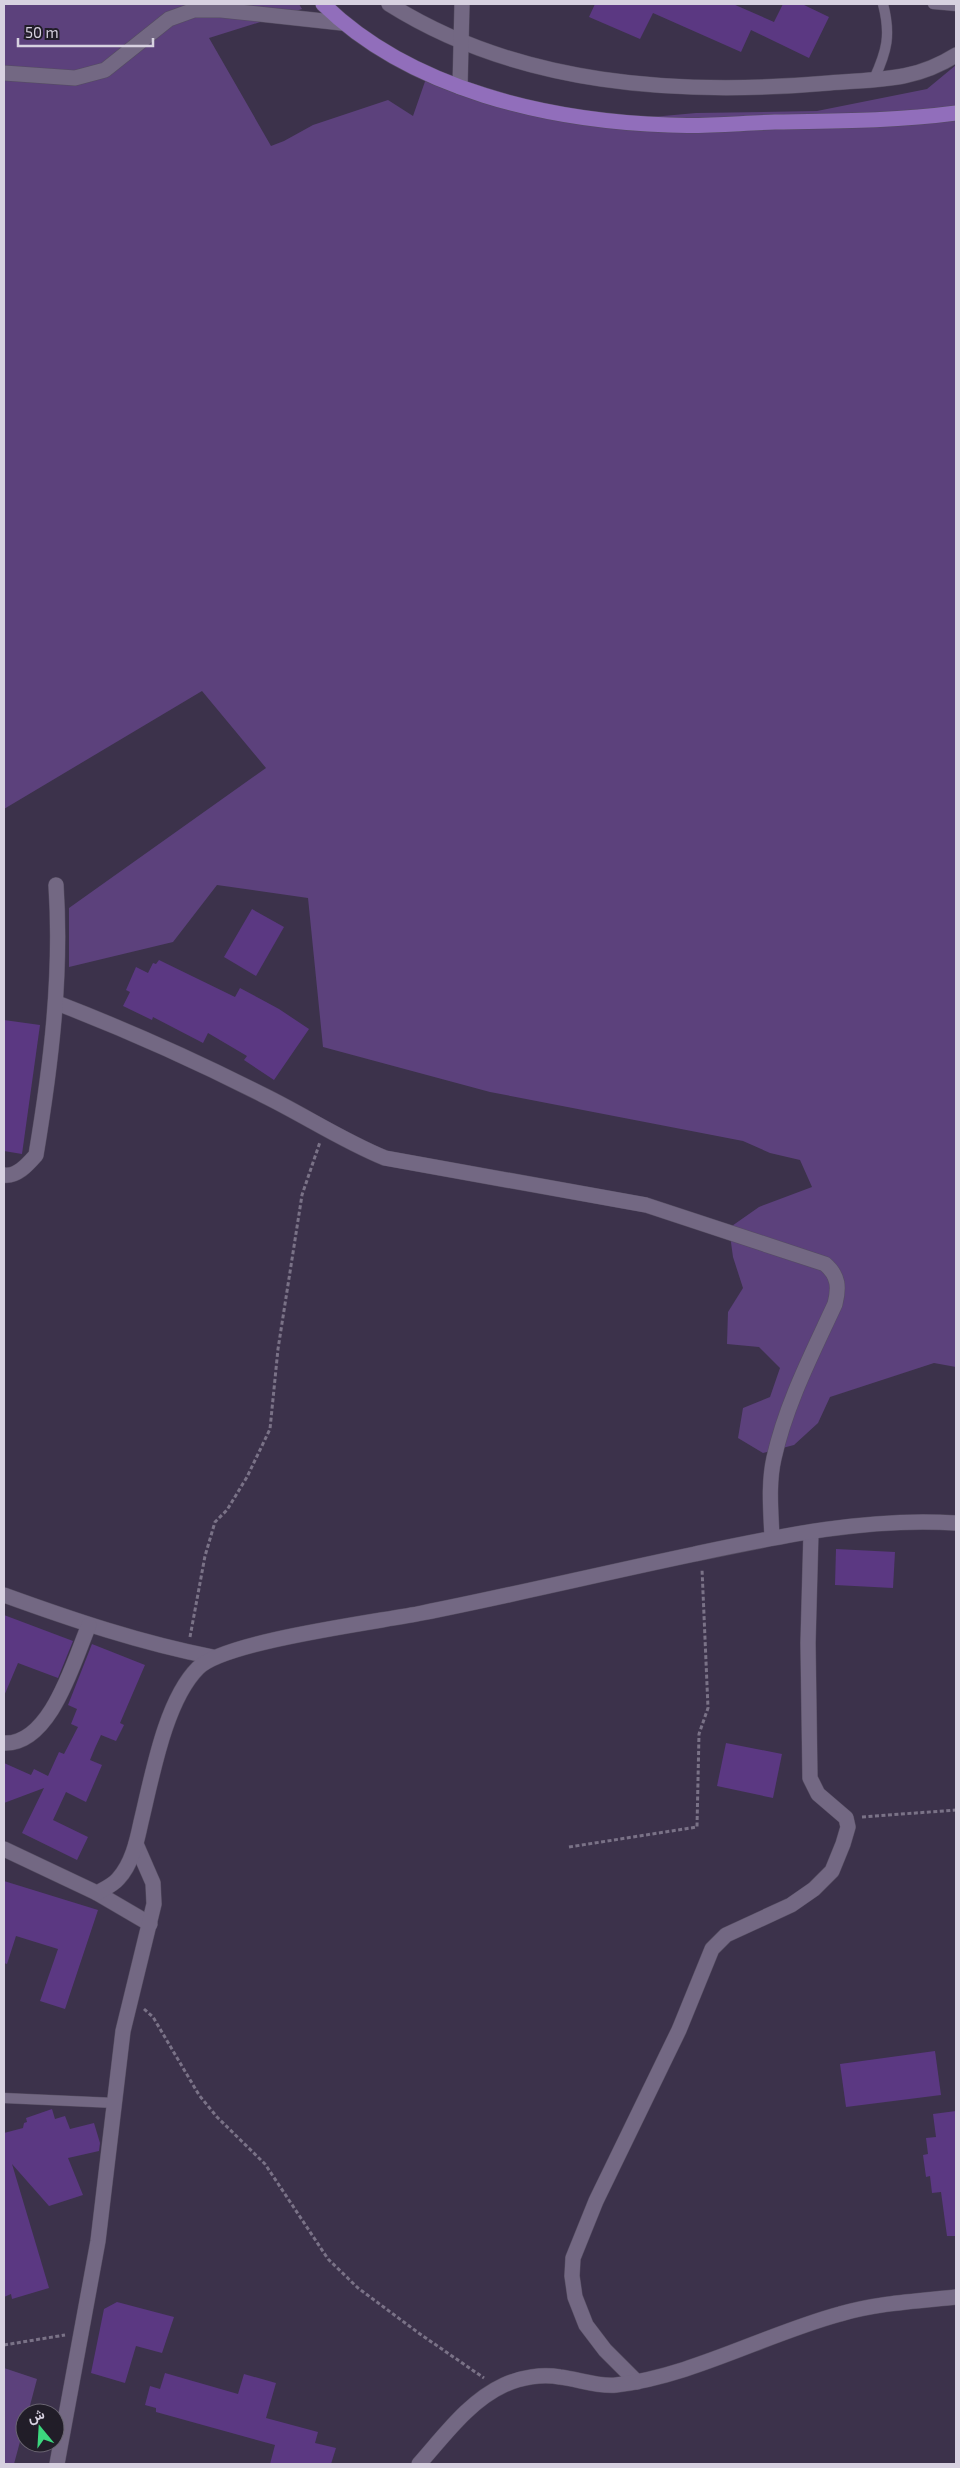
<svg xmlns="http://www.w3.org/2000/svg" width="960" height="2468" font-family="'Exo 2',Vazirmatn,sans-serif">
<rect width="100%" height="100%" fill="#3c324b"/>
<g fill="#5c417c">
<polygon points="4,4 299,4 302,9 209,38 271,146 284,141 313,125 388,100 413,116 429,70 597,122 696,113 817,111 927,89 956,65 956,1367 934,1363 830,1397 818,1423 794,1445 763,1453 738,1438 743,1408 770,1397 780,1368 759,1347 727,1344 728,1312 743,1288 733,1257 729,1228 759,1207 812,1187 800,1160 770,1153 743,1141 490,1092 323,1047 308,898 217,885 173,942 69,967 69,908 266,768 202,691 4,809"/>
<polygon points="4,2368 37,2379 28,2413 25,2413 25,2423 14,2464 4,2464"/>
</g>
<g fill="#5b3882">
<polygon points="595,4 733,4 774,22 783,4 802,4 829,17 809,58 751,30 741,52 653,13 640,39 589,17"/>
<polygon points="252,909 284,927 256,976 224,957"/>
<polygon points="159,960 235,997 240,988 279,1009 309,1029 274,1080 244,1060 247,1056 208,1033 203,1043 153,1017 152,1020 123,1006 130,992 126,990 136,967 148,973 153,963 156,964"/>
<polygon points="4,1020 40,1025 22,1154 4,1151"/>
<polygon points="836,1549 895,1552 893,1588 835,1585"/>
<polygon points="4,1615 73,1641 58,1678 18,1663 4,1696"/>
<polygon points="92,1644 145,1665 120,1723 124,1725 116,1741 101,1735 95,1748 90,1760 102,1765 86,1802 66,1792 53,1820 88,1837 77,1860 22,1833 44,1788 4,1803 4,1763 31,1775 34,1769 48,1776 59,1752 64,1754 78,1727 71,1724 77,1709 68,1705"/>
<polygon points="726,1743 782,1754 773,1798 717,1786"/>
<polygon points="4,1881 98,1910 65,2009 40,2001 58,1949 16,1936 7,1964 4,1963"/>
<polygon points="935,2051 941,2095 846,2107 840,2064"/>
<polygon points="52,2109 55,2119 65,2116 70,2129 94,2123 100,2143 99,2151 68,2158 83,2195 49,2206 12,2164 49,2288 12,2299 11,2294 4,2297 4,2133 23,2128 24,2123 27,2122 26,2118"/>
<polygon points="956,2111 956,2236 947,2236 941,2192 932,2193 930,2176 926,2177 923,2155 928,2154 926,2138 936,2137 933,2114"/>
<polygon points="117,2302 174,2317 162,2353 136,2346 125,2383 91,2373 104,2309"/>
<polygon points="165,2373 238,2394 244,2374 276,2383 266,2418 318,2432 315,2443 336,2448 331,2464 270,2464 275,2445 156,2412 156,2408 145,2405 150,2386 160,2389"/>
</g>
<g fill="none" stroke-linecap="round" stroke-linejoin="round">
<g stroke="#554d61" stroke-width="11">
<g id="service">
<polyline points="933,4 956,6"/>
<path d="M874,79C887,51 891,35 883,4"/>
<polyline points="4,2098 115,2103"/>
</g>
</g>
<g stroke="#554d61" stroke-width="16">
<g id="minor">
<path d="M389,4C519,86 679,96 829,83C877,79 913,82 956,55"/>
<polyline points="4,73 75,78 105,70 169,19 194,10 221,10 342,23"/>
<polyline points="460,87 462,4"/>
<path d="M57,1003C127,1030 196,1061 263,1095C304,1115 343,1141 385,1158L646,1205L825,1264C839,1276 839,1288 835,1304C812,1354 786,1404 774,1458C768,1484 771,1512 772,1538"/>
<path d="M4,1175C17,1177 28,1164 36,1155C51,1065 62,976 56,885"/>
<path d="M4,1595C73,1620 141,1643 213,1657"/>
<path d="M4,1743C51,1745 74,1660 89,1625"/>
<polyline points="97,1893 150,1924"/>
<polyline points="637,2382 605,2350 586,2325 575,2297 572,2276 573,2258 596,2201 679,2030 712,1949 726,1935 791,1905 814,1889 832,1871 843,1844 848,1827 846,1818 818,1794 810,1778 808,1643 811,1532"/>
<polyline points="57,2464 98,2241 123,2031 154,1904 153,1883 136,1844"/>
<path d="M419,2464C444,2436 469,2401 504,2385C521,2377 542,2374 560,2377C578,2379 598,2387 616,2385C692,2376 766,2334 840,2314C877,2303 918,2301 956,2297"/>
</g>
</g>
<g stroke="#554d61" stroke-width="16">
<path id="tertiary" d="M4,1849L97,1893C104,1889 113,1885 118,1879C132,1864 137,1841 141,1822C152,1777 165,1701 198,1668C225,1641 377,1622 422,1613C513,1595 604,1573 695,1554C780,1536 869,1517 956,1523"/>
</g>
<g stroke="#554d61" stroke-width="16">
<path id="primary" d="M323,4C411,90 549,121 669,125C704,127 740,123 775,122C836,121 896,121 956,113"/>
</g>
<g stroke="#7a7287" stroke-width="3" stroke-dasharray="4 2.5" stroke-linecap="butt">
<polyline points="190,1637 205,1556 215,1522 227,1510 247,1477 270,1429 278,1349 302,1195 320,1142"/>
<polyline points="862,1817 956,1810"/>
<polyline points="569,1847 697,1827 699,1734 708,1708 702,1569"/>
<polyline points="144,2009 153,2017 199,2095 217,2117 265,2164 328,2259 358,2288 420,2334 484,2378"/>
<polyline points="4,2345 65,2335"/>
</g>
<use href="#service" stroke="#736883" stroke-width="10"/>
<use href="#minor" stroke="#736883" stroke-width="15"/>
<use href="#tertiary" stroke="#736883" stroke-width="15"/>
<use href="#primary" stroke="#916ebb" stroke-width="15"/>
</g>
<rect width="960" height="2468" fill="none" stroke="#d7d1e0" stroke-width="10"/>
<g transform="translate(40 2428) rotate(342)"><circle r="24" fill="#211d28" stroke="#6a6572"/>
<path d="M0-4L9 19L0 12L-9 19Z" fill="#3cd77e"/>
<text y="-8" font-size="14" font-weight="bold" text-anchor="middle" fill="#d7d1e0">ش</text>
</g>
<path d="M18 38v8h135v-8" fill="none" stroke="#d7d1e0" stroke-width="2.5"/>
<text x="25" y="38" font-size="15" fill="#d7d1e0" stroke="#211d28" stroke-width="4" paint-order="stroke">50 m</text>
</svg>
